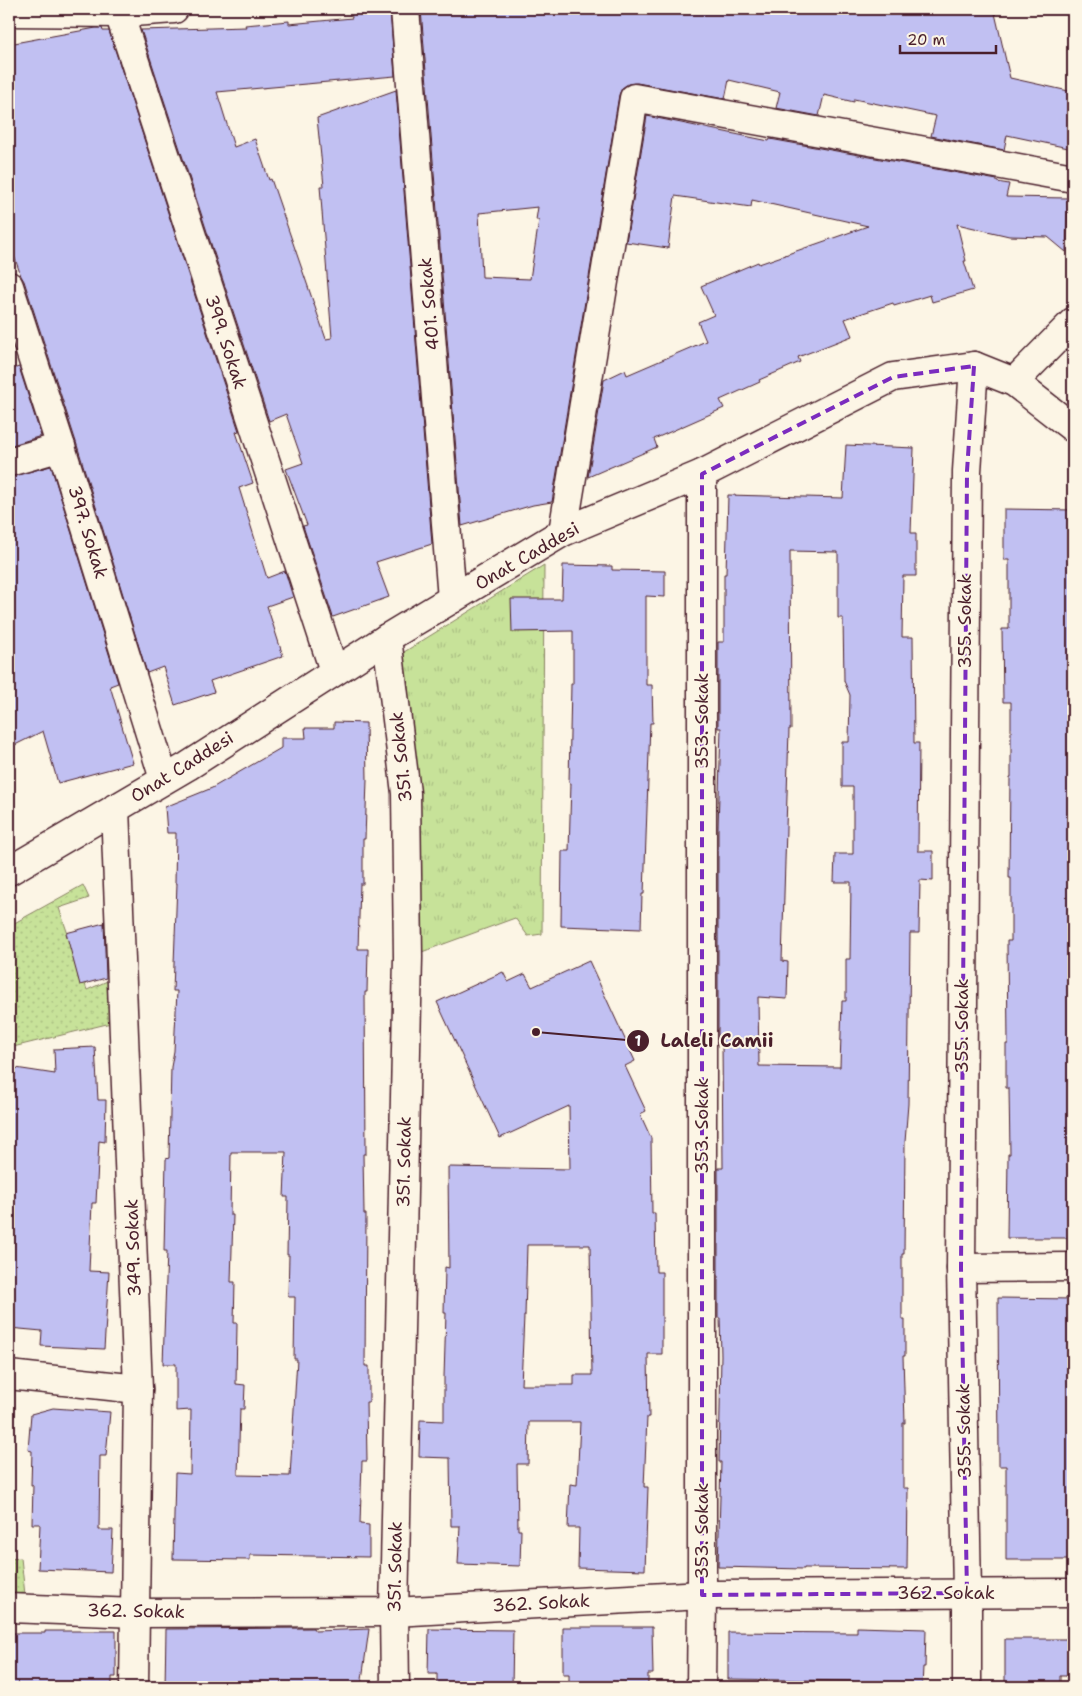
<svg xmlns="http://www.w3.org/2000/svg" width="1082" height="1696" font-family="'Shantell Sans',sans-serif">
<defs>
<pattern id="grass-dots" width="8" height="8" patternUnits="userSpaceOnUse" patternTransform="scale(1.25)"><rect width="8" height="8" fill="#c7e299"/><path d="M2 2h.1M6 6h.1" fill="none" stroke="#acc184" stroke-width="1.8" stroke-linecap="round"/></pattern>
<pattern id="park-tufts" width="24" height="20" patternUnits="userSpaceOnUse" patternTransform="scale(1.25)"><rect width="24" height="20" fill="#c7e299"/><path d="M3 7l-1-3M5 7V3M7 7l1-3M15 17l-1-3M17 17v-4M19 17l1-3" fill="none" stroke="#acc184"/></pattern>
</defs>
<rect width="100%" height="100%" fill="#fcf5e5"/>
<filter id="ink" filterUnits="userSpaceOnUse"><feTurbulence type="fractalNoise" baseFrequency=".02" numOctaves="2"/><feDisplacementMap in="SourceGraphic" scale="10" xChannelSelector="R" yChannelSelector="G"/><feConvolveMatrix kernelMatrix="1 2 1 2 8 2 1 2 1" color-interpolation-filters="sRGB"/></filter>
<g filter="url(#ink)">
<g fill="url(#grass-dots)" stroke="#888062">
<polygon points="83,885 89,898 59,908 87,990 123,974 123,1020 9,1048 9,926"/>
<polygon points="21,1558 26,1604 9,1606 9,1559"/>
</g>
<polygon fill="url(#park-tufts)" stroke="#888062" points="544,565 542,934 528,936 515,918 408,957 404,652"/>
<g fill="#c1c0f2" stroke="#4a1f2b" fill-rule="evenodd">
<polygon points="390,9 395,76 217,92 234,147 255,139 269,180 271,179 326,339 332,338 320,186 324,186 317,118 396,90 432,544 376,562 389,597 333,617 303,526 307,525 286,469 303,463 286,414 269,421 141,30 246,27 245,25 289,21 289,24 352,18 351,12"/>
<path d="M421,9H994L1010,78L1073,92V149L1007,135L1004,150L931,136L936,116L854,99V102L824,95L819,116L776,108L780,92L729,80L725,99L637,83L628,84L622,88L619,95L552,502L533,505L462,526ZM538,207L536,220H539L530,279L482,277L479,213Z"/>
<polygon points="96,28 102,28 103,31 109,31 239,431 236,432 253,483 239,488 267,578 285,571 293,597 267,606 283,656 210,681 214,692 175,705 163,667 147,673 76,442 24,281 21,276 9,241 9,44"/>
<polygon points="647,116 769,141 770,139 997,180 997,182 1009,184 1006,197 1068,198 1066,252 1048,237 1009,236 957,224 966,261 964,261 973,290 932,302 930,295 894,306 893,303 845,319 852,336 798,357 800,362 759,380 760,382 720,400 724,408 654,439 657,447 588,477 604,380 625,370 627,375 706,341 698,322 714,315 701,286 758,262 759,264 868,226 752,200 751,207 675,196 668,248 626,242"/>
<polygon points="19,367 41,436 9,446 9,370"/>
<path d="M846,445L914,448L911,533H916V576H903L902,637H913L914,743H919L918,851H933V881L920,880L919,933H910L908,1104L905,1142L904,1254H902V1320H905V1356H903L905,1423H903V1488H908L907,1569L804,1568V1569L718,1567L721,1462H719L721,1355L720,1318H718V1168H723L722,1040H718V828L721,728H718V642H724V574H726L728,495L843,498ZM790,551L838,552V618H843L844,681L850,695L849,742H842V787H853V854H835L834,882H851L850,959H846V1001H842L840,1067L759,1066L758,997L787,999L788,962L782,961L789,729H791Z"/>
<polygon points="51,466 118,683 110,686 133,763 58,783 43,731 9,748 9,477"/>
<polygon points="1004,509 1073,510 1073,599 1071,599 1073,726 1073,1238 1007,1238 1008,1154 1010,1154 1009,1088 1006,1088 1006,1044 1008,1044 1007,941 1011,941 1011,878 1009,878 1010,777 1011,777 1011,702 1003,702 1002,629 1009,629 1009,560 1004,560"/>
<polygon points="563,565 612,566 612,570 665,571 665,597 646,596 646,685 652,685 653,723 650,723 644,894 642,894 641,929 561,926 562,851 569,851 571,783 569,783 571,684 573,684 573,631 512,632 511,599 562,599"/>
<path d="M334,722L366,723L367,780L365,839H363V884H360L358,949H368L367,992H365L366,1154H363L364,1214H366L365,1366H369V1402H366L367,1461H362L360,1524L369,1525V1557L250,1555V1560L173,1559L175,1473L190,1474L191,1410L176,1411V1364H163L167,1251H164L166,1159L169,1158L171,1067L174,1051L177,991H173L177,883H175L176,833H167L165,807L212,788L281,748V738H306L305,728H334ZM231,1152H286L284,1197H288L287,1255H289L288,1297H295L294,1359H297L290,1476L238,1475L240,1409H244L245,1385L236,1384L237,1323H234L235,1282H231L233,1215H230Z"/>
<polygon points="104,923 106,978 80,985 66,933"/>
<path d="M589,961L635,1061L625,1066L646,1111L640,1114L651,1138L652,1213H655L656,1272H662V1354H648L649,1417H647L644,1487H648L645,1570L578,1568L579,1528H568L570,1484L577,1485L580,1422H529L528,1464H517L518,1530H521L520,1566L458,1564L460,1526H451L450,1458L419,1457L420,1420L444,1421V1377L446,1313H444L445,1267L449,1268L448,1167L570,1169L569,1106L500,1138L437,1002L503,972L508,982L525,974L532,987ZM527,1245H590L592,1375H574V1385H521L524,1316H525Z"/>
<polygon points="95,1047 98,1100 106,1100 105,1142 99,1141 96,1203 92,1203 89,1271 109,1272 104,1349 41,1346 42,1331 9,1328 9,1067 55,1074 54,1049"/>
<polygon points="998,1298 1073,1299 1073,1560 1006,1560 1006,1466 999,1466"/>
<polygon points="53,1408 110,1412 106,1456 100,1456 99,1530 113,1530 111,1572 38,1569 40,1524 32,1524 33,1485 31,1485 32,1451 28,1450 31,1414"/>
<polygon points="563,1627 652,1627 653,1674 648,1674 648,1687 569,1687 569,1674 563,1674"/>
<polygon points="857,1627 926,1629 925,1667 923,1667 922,1687 853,1687 853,1681 728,1679 728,1632 857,1633"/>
<polygon points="313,1628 315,1631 369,1629 361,1687 165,1687 166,1629"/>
<polygon points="429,1629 513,1630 512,1687 437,1687 437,1674 428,1674"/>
<polygon points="45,1631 116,1631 116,1677 112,1677 112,1687 9,1687 9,1633 45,1633"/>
<polygon points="1005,1639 1073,1639 1073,1676 1060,1676 1060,1687 1005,1687"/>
</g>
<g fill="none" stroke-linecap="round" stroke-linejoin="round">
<g stroke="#4a1f2b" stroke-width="31">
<g id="minor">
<polyline points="119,13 334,671"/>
<polyline points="9,286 61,447 164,779"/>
<polyline points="1014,382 1073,322"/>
<polyline points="9,462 61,447"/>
<polyline points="563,532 634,98 1073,178"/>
<polyline points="387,638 406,793 408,957 394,1612 395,1687"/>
<polyline points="115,808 138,1389 134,1687"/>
<polyline points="961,1268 1073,1267"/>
<polyline points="9,1375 138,1389"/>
<polyline points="9,1608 136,1613 394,1612 702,1595 1073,1593"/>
<polyline points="967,1687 967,1593 961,1268 967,471 974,366"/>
</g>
</g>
<g stroke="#4a1f2b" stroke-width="31">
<g id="tertiary">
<polyline points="405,9 452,599"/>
<polyline points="9,12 119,13 174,9"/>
<polyline points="701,1687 702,1595 702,474"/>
</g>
</g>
<g stroke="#4a1f2b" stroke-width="31">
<polyline id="secondary" points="9,871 188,766 387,638 563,532 702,474 893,377 974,366 1014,382 1073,428"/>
</g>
<use href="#minor" stroke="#fcf5e5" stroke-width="28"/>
<use href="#tertiary" stroke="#fcf5e5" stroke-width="28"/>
<use href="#secondary" stroke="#fcf5e5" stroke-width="28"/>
</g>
</g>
<path fill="none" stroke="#7b2cbf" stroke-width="4" stroke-dasharray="10 6" stroke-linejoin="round" d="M974,366L967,471L961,1268L967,1593L702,1595V474L893,377Z"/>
<g text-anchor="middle" stroke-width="4" stroke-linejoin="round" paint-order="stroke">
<g font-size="18" fill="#4a1f2b" stroke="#fcf5e5">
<text transform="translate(429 304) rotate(-95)" y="6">401. Sokak</text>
<text transform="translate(226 342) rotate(72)" y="6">399. Sokak</text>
<text transform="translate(88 532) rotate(73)" y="6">397. Sokak</text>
<text transform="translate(527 556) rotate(-30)" y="6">Onat Caddesi</text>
<text transform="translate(965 621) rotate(-90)" y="6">355. Sokak</text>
<text transform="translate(702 721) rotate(-90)" y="6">353. Sokak</text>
<text transform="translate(401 757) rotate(-96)" y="6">351. Sokak</text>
<text transform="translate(182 767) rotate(-32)" y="6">Onat Caddesi</text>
<text transform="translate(962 1026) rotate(-90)" y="6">355. Sokak</text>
<text transform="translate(702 1126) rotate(-90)" y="6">353. Sokak</text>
<text transform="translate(404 1162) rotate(-89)" y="6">351. Sokak</text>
<text transform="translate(133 1248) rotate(-92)" y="6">349. Sokak</text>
<text transform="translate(964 1431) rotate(-91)" y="6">355. Sokak</text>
<text transform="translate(702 1531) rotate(-90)" y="6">353. Sokak</text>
<text transform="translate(395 1567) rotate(-89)" y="6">351. Sokak</text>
<text x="946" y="1599">362. Sokak</text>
<text transform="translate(541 1603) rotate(-3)" y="6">362. Sokak</text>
<text transform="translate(136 1611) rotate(1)" y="6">362. Sokak</text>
</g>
</g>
<path fill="none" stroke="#4a1f2b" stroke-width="2" d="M536 1032L638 1041"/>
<g fill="#4a1f2b" stroke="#fcf5e5" stroke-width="2">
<circle cx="536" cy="1032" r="5"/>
<circle cx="638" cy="1041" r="12"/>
</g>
<g font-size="15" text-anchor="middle" font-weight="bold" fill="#fff">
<text x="638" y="1046">1</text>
</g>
<g font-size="19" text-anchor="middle" font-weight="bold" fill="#4a1f2b" stroke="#fcf5e5" stroke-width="4" stroke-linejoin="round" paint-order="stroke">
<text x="717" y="1047">Laleli Camii</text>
</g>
<rect width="1082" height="1696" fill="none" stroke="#fcf5e5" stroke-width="30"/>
<rect x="15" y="15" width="1052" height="1666" fill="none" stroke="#4a1f2b" stroke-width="2" filter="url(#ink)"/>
<path d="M900 45v8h96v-8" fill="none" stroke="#4a1f2b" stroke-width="2.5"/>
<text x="907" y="45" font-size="15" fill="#4a1f2b" stroke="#fcf5e5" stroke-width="4" paint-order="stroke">20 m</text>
</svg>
